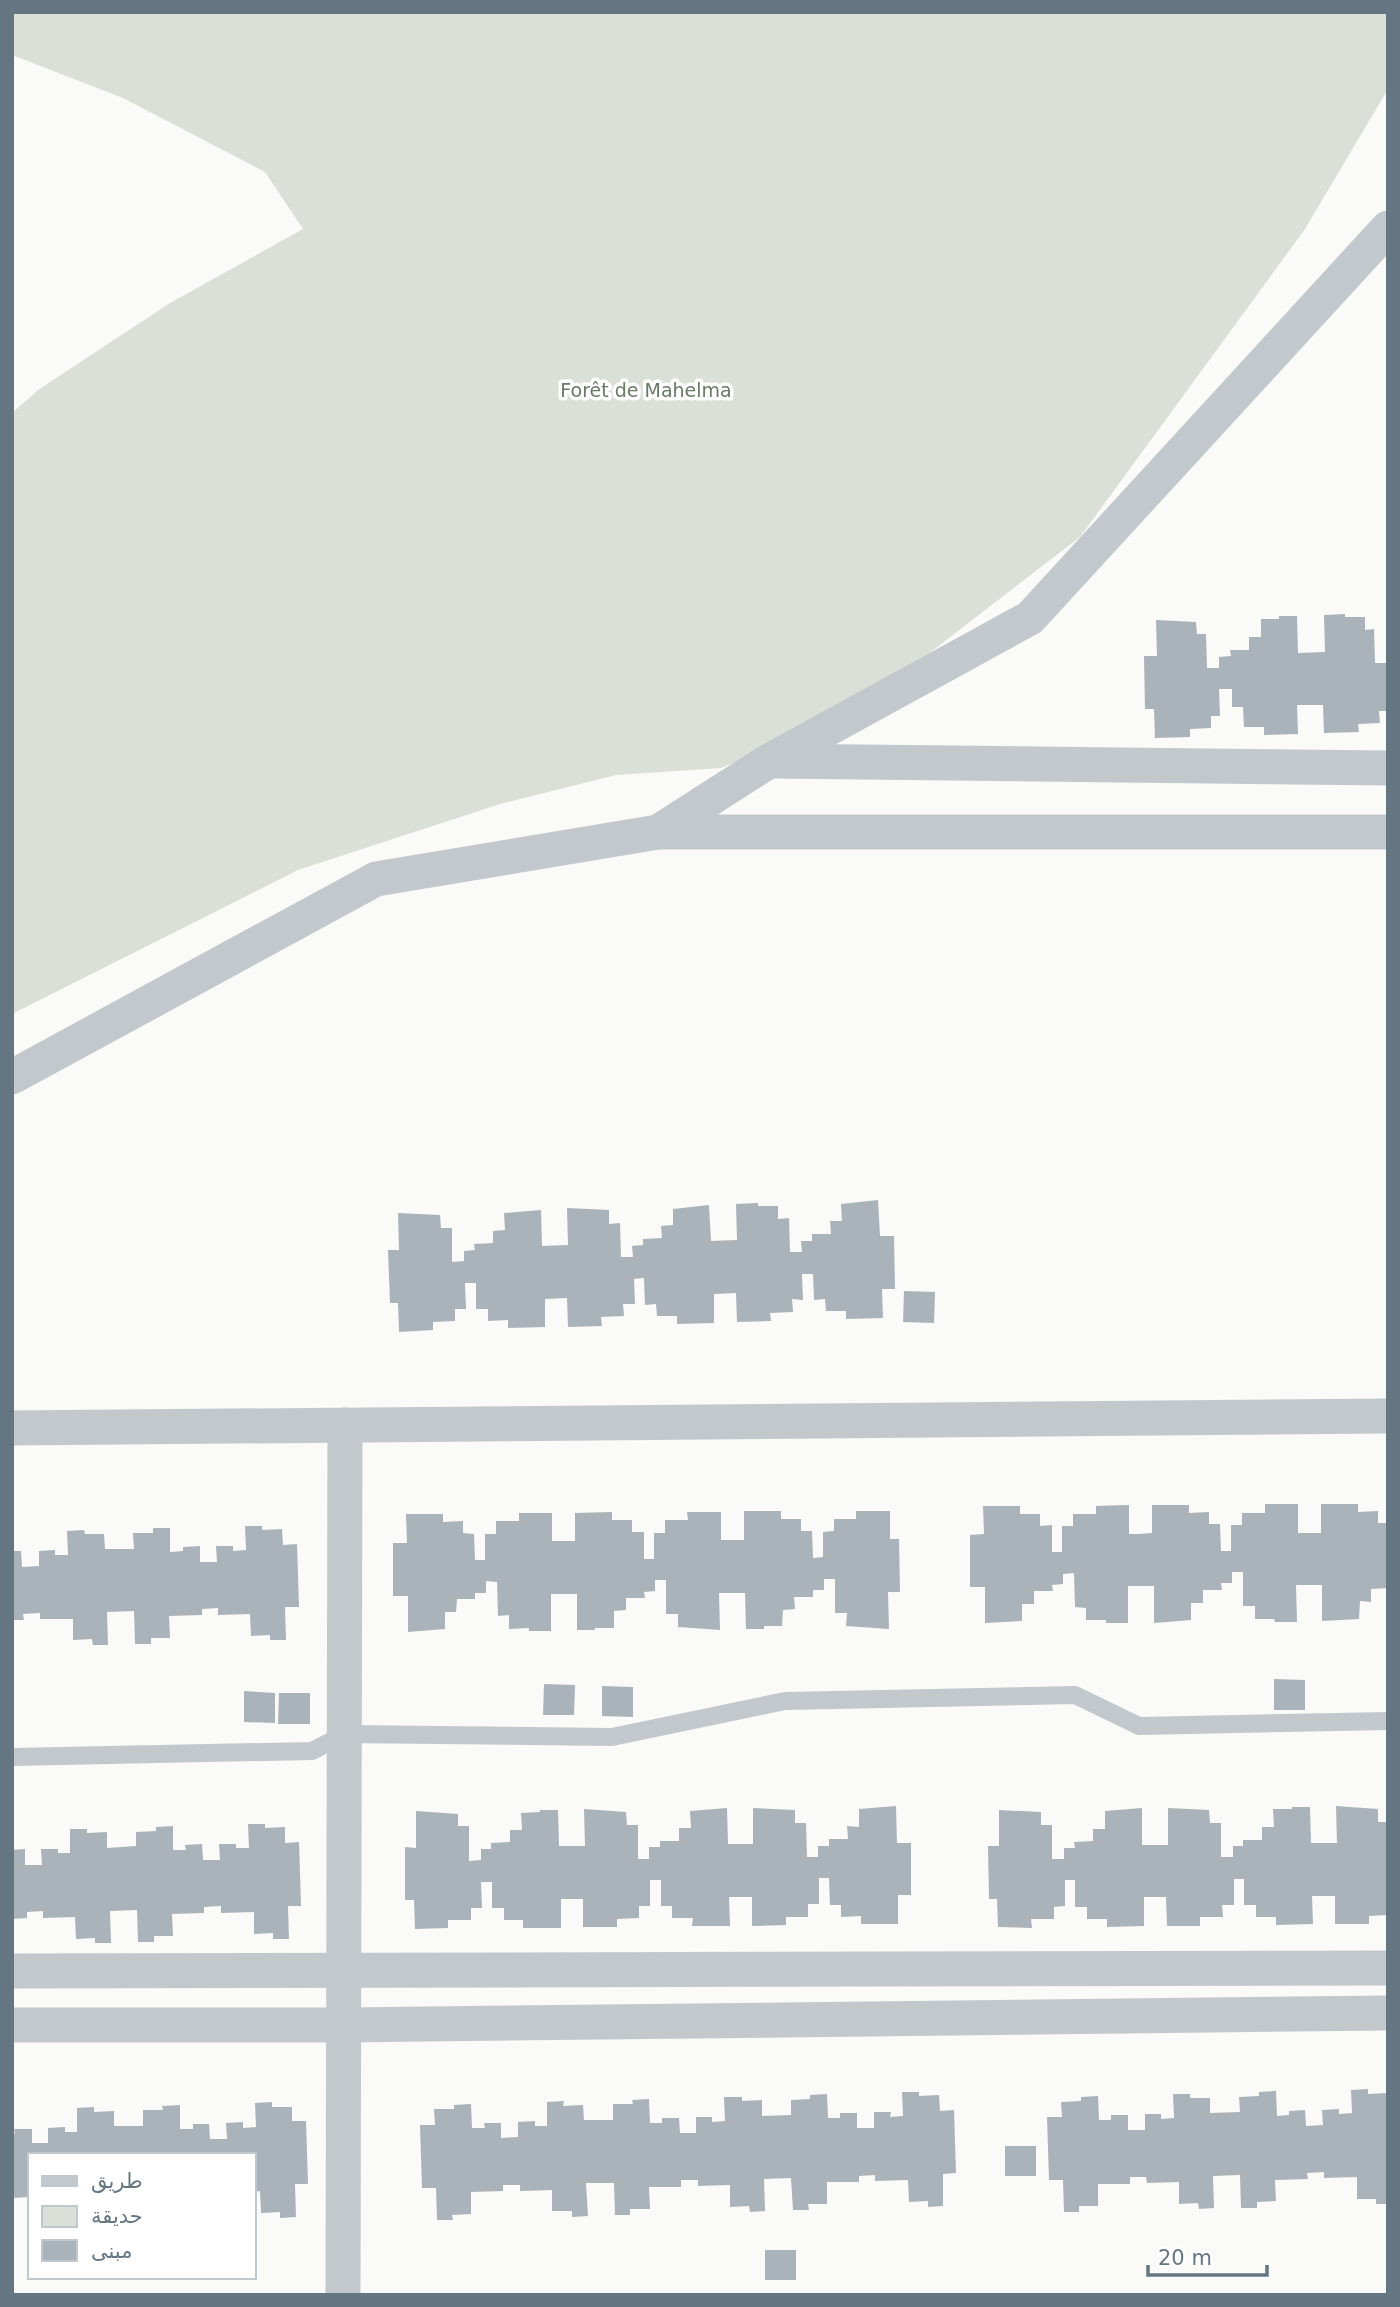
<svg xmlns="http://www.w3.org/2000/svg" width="1400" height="2307" font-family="'DejaVu Sans','Noto Sans Arabic',sans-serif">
<rect width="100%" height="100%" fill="#fafaf8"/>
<polygon fill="#dadfd7" points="12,12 1388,12 1388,89 1305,229 1080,537 841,721 721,768 616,775 500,804 298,870 12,1014 12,413 38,390 170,303 303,229 265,172 123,98 12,55"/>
<g fill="#aab3b9">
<polygon points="1345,614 1345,617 1365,617 1365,630 1374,629 1375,663 1388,663 1388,711 1379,711 1380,723 1358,724 1359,732 1324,733 1323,705 1297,705 1298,734 1264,735 1264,727 1244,727 1243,707 1232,707 1232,689 1219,689 1220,716 1211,716 1211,728 1190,729 1190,737 1155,738 1154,709 1145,709 1144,656 1157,656 1156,620 1196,622 1197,634 1206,634 1207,668 1219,668 1219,657 1231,656 1230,650 1249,650 1249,637 1261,637 1261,619 1279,619 1279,616 1297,616 1298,653 1325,652 1324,615"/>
<polygon points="878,1200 880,1236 894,1236 895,1289 882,1289 883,1318 846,1319 846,1311 826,1311 825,1299 814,1300 813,1274 802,1274 803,1300 792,1299 793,1312 770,1313 771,1321 737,1322 736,1293 714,1294 714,1323 677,1324 677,1316 657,1316 656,1304 645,1305 644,1278 634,1279 635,1304 623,1304 624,1316 601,1317 602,1326 568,1327 567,1298 545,1299 545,1327 508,1328 508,1320 488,1321 488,1309 476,1309 476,1283 465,1283 466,1309 455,1309 455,1321 433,1322 433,1330 399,1332 398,1303 390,1303 388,1250 399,1250 398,1213 440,1215 441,1228 452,1228 452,1262 464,1261 464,1251 475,1250 474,1244 493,1243 493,1231 505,1230 504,1213 541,1210 542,1246 568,1245 567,1208 609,1210 609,1224 620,1223 621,1257 633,1257 632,1246 643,1245 643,1239 662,1238 661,1226 673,1225 673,1209 709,1205 711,1241 737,1240 736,1204 758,1203 758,1206 778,1206 778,1219 789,1218 790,1252 802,1252 801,1241 812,1241 812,1234 831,1234 830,1221 842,1221 841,1204"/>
<polygon points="904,1291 935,1292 934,1323 903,1322"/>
<polygon points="1265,1504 1298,1504 1298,1533 1321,1533 1321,1504 1358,1504 1358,1512 1378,1511 1378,1523 1388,1523 1388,1588 1371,1589 1371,1602 1360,1601 1359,1619 1322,1621 1322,1585 1296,1585 1297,1622 1275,1622 1274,1619 1255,1619 1255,1606 1243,1606 1243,1572 1232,1572 1232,1583 1221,1583 1222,1590 1203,1590 1203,1603 1191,1603 1191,1620 1154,1623 1154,1586 1128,1586 1128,1623 1106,1623 1106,1620 1086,1620 1086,1608 1075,1607 1074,1573 1063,1574 1063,1584 1052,1585 1053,1591 1034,1591 1034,1604 1022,1604 1022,1621 985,1623 985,1587 970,1587 970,1535 984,1534 983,1506 1020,1506 1020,1514 1040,1514 1040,1526 1052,1525 1052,1552 1062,1552 1062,1526 1073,1526 1073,1514 1096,1514 1096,1506 1129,1505 1129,1534 1139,1534 1152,1533 1152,1505 1189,1505 1189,1513 1209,1512 1209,1524 1220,1524 1221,1551 1231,1551 1231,1525 1242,1525 1242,1513 1265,1513"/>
<polygon points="744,1511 781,1511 781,1519 801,1519 801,1531 812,1531 813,1558 823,1557 823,1532 834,1531 834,1519 856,1519 856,1511 890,1511 890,1539 899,1539 900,1592 888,1592 889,1629 846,1626 847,1613 835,1613 835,1579 824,1579 824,1590 813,1590 813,1597 794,1597 795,1609 783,1610 782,1626 764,1626 764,1629 746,1629 745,1593 719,1593 720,1630 678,1627 678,1614 666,1614 666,1580 655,1580 655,1591 644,1592 645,1598 626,1598 626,1610 614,1611 614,1628 595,1628 595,1630 577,1630 577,1594 551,1594 551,1631 529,1631 529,1628 509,1629 509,1615 498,1616 497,1582 486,1581 486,1593 475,1593 475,1599 457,1599 456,1612 445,1612 445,1629 408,1632 408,1596 393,1596 393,1543 407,1543 406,1514 443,1514 443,1522 463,1521 463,1533 474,1534 475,1560 485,1560 485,1534 496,1534 496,1521 519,1521 519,1513 552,1513 552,1541 575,1541 575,1513 612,1512 612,1520 632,1520 632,1532 644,1532 644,1559 654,1559 654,1533 665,1533 665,1520 688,1520 687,1512 721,1512 721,1540 744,1540"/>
<polygon points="245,1526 262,1526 262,1530 282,1529 283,1545 297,1544 299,1607 285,1607 286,1640 270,1640 270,1635 251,1636 250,1614 218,1615 218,1608 202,1609 202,1615 169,1616 170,1638 151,1638 151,1644 135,1644 134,1611 107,1612 108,1645 93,1645 92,1639 73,1640 73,1619 40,1619 40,1613 23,1614 24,1620 12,1620 12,1551 21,1551 22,1567 39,1566 39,1551 55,1550 55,1555 68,1555 67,1531 84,1530 85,1534 104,1534 105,1549 134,1549 133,1533 153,1533 153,1528 170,1528 170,1552 183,1551 183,1547 200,1546 200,1562 217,1562 216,1546 233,1546 233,1551 246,1550"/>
<polygon points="1274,1679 1305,1680 1305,1710 1274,1710"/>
<polygon points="544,1684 575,1685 574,1715 543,1715"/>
<polygon points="602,1686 633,1687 633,1717 602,1716"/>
<polygon points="244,1691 275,1693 275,1723 244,1722"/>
<polygon points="279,1693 310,1693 310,1724 278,1724"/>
<polygon points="896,1806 897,1843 911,1843 911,1895 898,1895 898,1924 861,1924 861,1916 841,1917 841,1905 830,1905 829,1878 819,1878 819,1904 808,1904 808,1917 786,1917 786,1925 752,1926 752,1897 729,1897 730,1926 692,1926 693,1918 672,1918 672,1906 661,1906 661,1880 650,1880 650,1906 639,1906 639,1918 617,1919 617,1927 583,1927 583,1899 561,1899 561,1928 523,1928 523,1920 504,1920 504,1908 492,1908 492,1882 481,1882 482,1908 471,1908 471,1920 448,1920 448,1928 415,1929 414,1900 405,1900 405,1847 416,1848 416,1811 458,1814 458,1826 469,1826 469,1861 481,1860 481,1849 491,1849 491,1843 510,1842 510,1830 522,1830 521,1813 540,1812 540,1810 558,1810 559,1846 585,1846 584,1809 626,1812 627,1825 638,1825 638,1859 649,1859 649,1847 660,1847 660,1841 679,1841 679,1828 691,1828 690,1811 727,1808 728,1844 753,1844 753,1808 795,1810 795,1823 806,1823 807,1857 818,1857 818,1846 829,1846 829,1839 848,1839 847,1826 859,1827 859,1809"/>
<polygon points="1336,1806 1378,1809 1378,1822 1388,1822 1388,1915 1369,1916 1369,1924 1335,1924 1335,1896 1312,1896 1313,1924 1276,1925 1276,1917 1256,1917 1256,1905 1244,1905 1244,1879 1234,1879 1234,1905 1222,1905 1223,1917 1200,1917 1200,1926 1167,1926 1166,1897 1144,1897 1144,1926 1107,1927 1107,1919 1087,1919 1087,1907 1075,1907 1075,1880 1065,1880 1065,1906 1054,1907 1054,1919 1031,1919 1032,1928 998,1927 997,1899 989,1899 988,1846 999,1846 999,1810 1041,1812 1041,1825 1052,1825 1052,1859 1064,1859 1064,1848 1075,1848 1074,1842 1093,1841 1093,1829 1105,1829 1105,1811 1142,1808 1142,1845 1168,1845 1168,1808 1209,1810 1210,1823 1221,1823 1221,1857 1233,1857 1233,1846 1243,1846 1243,1840 1262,1840 1262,1827 1274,1827 1273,1809 1292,1809 1292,1807 1310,1807 1311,1843 1337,1843"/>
<polygon points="248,1824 265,1824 265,1828 285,1827 285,1843 299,1842 301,1906 288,1906 289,1939 273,1939 273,1933 254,1934 254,1912 221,1913 221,1906 204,1907 204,1913 172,1914 173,1936 154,1936 154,1942 138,1942 137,1910 110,1911 111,1943 95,1943 95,1938 76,1939 75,1917 43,1918 43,1911 27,1912 27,1918 12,1919 12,1850 25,1849 25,1865 42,1865 41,1849 58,1849 58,1853 70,1853 70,1829 87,1829 87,1833 107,1832 107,1848 136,1846 136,1832 156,1831 156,1827 173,1826 173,1850 186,1850 185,1845 202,1844 203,1860 220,1860 219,1844 236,1844 236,1848 249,1848"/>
<polygon points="1368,2089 1368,2094 1388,2093 1388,2204 1376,2204 1376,2199 1357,2199 1357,2177 1324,2178 1324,2172 1307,2173 1308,2179 1275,2180 1276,2201 1257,2202 1257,2208 1241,2208 1240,2175 1213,2176 1214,2208 1199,2209 1198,2203 1179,2204 1179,2182 1147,2183 1146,2177 1130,2177 1130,2184 1098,2184 1098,2206 1079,2206 1079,2212 1064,2212 1063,2180 1049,2180 1047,2117 1062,2117 1061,2102 1081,2101 1081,2097 1098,2096 1099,2120 1111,2120 1111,2115 1128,2115 1128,2130 1145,2130 1145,2114 1161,2114 1161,2119 1174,2118 1173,2094 1190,2094 1190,2098 1210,2098 1210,2113 1240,2112 1239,2097 1259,2096 1259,2092 1276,2091 1277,2116 1289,2115 1289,2111 1305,2110 1306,2126 1323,2125 1322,2110 1339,2109 1339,2114 1352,2113 1351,2090"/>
<polygon points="902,2092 919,2092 919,2096 939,2095 940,2111 954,2110 956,2173 943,2174 943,2206 928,2207 928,2201 909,2202 908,2180 875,2181 875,2175 859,2176 859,2182 827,2182 827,2204 808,2204 809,2210 793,2210 791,2178 764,2179 765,2211 750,2212 749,2206 730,2207 730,2185 698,2186 698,2180 681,2180 681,2187 649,2187 650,2209 630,2209 630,2215 615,2215 614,2183 586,2183 588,2216 572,2217 572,2211 552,2211 552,2190 520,2191 520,2185 503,2185 503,2191 471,2192 471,2214 452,2215 453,2220 437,2220 436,2188 422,2188 420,2125 435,2125 434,2109 454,2109 454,2105 471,2104 472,2128 485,2128 484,2123 501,2123 501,2138 518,2137 518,2122 535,2121 535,2126 547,2126 547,2102 564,2101 563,2106 583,2105 584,2120 613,2120 613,2104 633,2104 632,2100 649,2099 650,2123 662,2123 662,2118 679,2118 680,2133 696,2133 696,2117 712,2117 712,2122 725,2121 724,2097 742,2097 742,2101 762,2100 762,2116 791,2115 791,2100 810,2099 810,2095 827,2094 828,2118 840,2118 840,2113 857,2113 857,2128 874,2128 874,2112 891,2112 890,2117 903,2116"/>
<polygon points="272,2102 272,2107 292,2107 292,2121 306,2121 308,2184 295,2184 296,2217 280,2218 280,2212 261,2213 260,2191 254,2192 254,2155 30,2155 30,2197 12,2198 12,2134 15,2134 14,2129 32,2129 32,2143 48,2143 48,2128 65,2127 65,2132 77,2132 77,2108 94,2107 94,2112 114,2111 114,2126 143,2126 143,2110 163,2110 162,2106 180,2105 180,2129 193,2129 193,2124 209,2124 210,2139 227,2139 226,2123 243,2122 243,2128 256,2127 255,2103"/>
<rect x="1005" y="2146" width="31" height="30"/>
<rect x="765" y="2250" width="31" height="30"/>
</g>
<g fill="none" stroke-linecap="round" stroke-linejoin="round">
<polyline stroke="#c3c8cc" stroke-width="18" points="12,1757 312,1751 345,1734 612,1737 785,1701 1075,1695 1139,1726 1388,1721"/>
<g stroke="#c3c8cc" stroke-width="35">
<polyline points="772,761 1388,768"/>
<polyline points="658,832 1388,832"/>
<polyline points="12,1077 376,879 658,832 769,761 1030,618 1388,228"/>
<polyline points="12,1428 1388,1416"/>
<polyline points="12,1971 1388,1968"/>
<polyline points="12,2025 345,2025 1388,2013"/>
<polyline points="343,2295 345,1425"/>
</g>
</g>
<g text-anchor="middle" stroke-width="7" stroke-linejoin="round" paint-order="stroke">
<g font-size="19" fill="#687a64" stroke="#fff">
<text x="646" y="397">Forêt de Mahelma</text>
</g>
</g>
<rect width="1400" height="2307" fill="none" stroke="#657683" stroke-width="28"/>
<rect x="28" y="2153" width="228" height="126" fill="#ffffff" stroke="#c1c8cd" stroke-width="2"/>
<rect x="42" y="2176" width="35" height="10" fill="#c3c8cc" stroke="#c1c8cd" stroke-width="2"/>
<text x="91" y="2188" font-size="21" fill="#657683">طريق</text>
<rect x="42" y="2206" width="35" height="21" fill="#dadfd7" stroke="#c1c8cd" stroke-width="2"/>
<text x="91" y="2223" font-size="21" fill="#657683">حديقة</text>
<rect x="42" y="2240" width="35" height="21" fill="#aab3b9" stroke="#c1c8cd" stroke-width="2"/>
<text x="91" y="2258" font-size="21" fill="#657683">مبنى</text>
<path d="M1148 2265v10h119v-10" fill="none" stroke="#657683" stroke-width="3.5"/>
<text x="1158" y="2265" font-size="21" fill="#657683" stroke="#ffffff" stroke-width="5" paint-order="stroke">20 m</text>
</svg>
